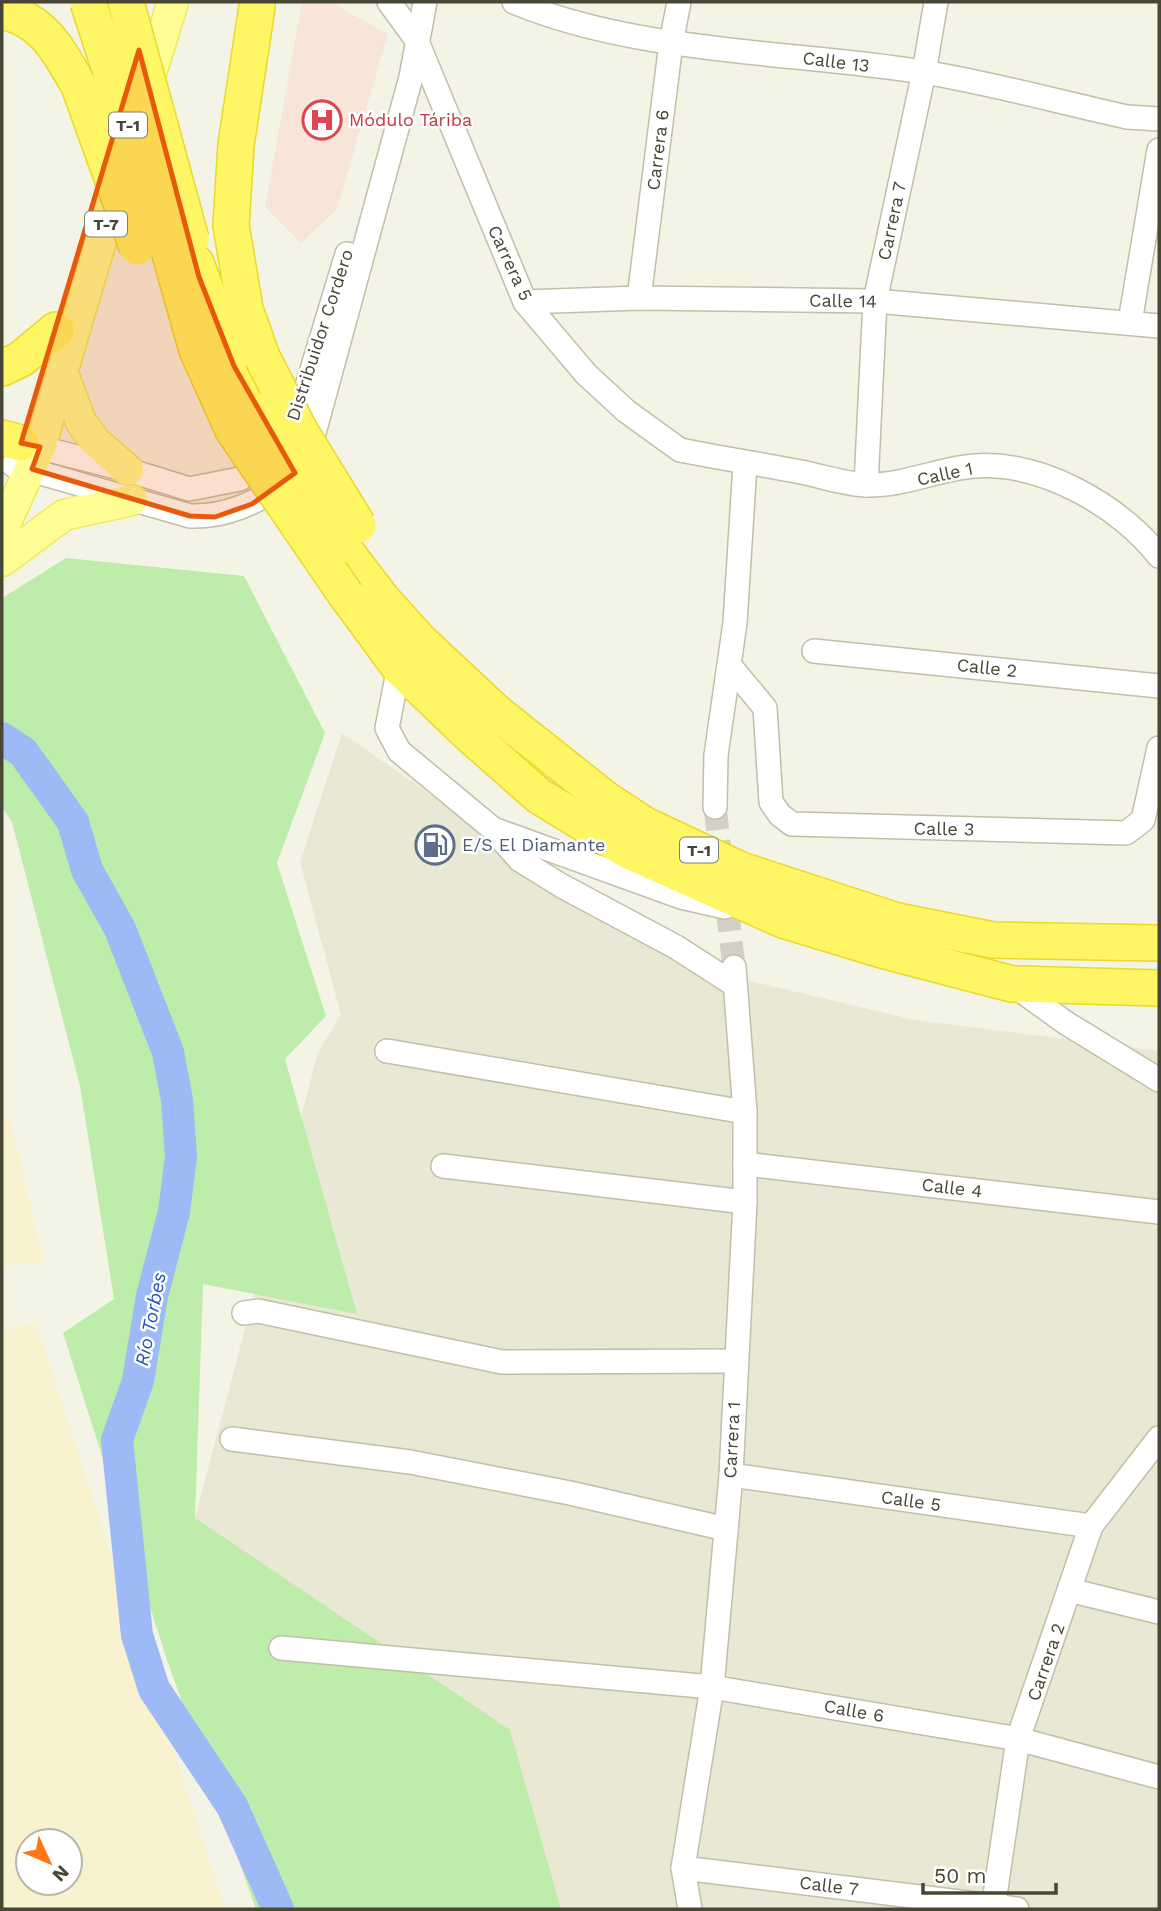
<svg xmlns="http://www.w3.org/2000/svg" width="1161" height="1911" font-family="'Work Sans',sans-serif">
<rect width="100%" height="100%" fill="#f4f4e6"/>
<polygon fill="#e9e8d4" points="342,733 562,886 733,977 915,1020 1159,1051 1159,1909 312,1909 195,1518 318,1052 341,1015 300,862"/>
<g fill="#f8f2cf" fill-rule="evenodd">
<polygon points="9,1118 44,1261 2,1266 2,1119"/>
<path d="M36,1322L225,1909H2V1331ZM28,1841H70V1883H28Z"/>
</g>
<polygon fill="#f6e5d8" points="302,2 330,2 388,34 337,209 301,243 265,207"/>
<polygon fill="#bdecab" points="66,558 244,576 325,733 277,863 326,1016 285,1059 357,1314 203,1284 195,1518 510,1730 561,1909 256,1909 166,1657 63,1333 114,1299 80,1086 12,822 2,807 2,598"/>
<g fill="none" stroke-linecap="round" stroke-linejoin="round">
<polyline stroke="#9db9f6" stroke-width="32" points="2,738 23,752 73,822 87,870 120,929 168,1052 177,1100 181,1156 174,1212 152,1296 138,1381 117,1440 137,1635 154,1689 232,1806 278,1909"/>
<polyline stroke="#d2d1c3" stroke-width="23" stroke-dasharray="23 11" stroke-linecap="butt" points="715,807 734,967"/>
<g stroke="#c1bfa8" stroke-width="26">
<g id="minor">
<path d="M389,2L416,39L525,302L586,374L626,411L680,450C720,458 760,464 801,472C822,476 847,485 869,485C906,485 938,469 974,466C1041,461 1117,504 1159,556"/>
<path d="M514,2C640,54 791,51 923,72C991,83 1059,102 1127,117L1159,119"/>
<polyline points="639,298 671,43 679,2"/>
<polyline points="525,302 639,298 875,301 1159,326"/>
<polyline points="1130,322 1159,150"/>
<polyline points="290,427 304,396 347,254"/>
<polyline points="26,444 128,470 189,489 240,479 267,456"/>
<polyline points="308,455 411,77 425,2"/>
<path d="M13,465L190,516C227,517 254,503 285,484"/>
<polyline points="866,485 875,301 924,72 936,2"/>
<polyline points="814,651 1159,686"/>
<polyline points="730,666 765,708 771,802 780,815 792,824 1126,833 1143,820 1159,748"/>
<polyline points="399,667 387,728 399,751 493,829 681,897 725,907"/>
<polyline points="715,807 716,755 735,623 745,464"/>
<polyline points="495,832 520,860 562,886 676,947 735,985"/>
<polyline points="1012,984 1066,1023 1159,1080"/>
<polyline points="387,1051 745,1112"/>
<polyline points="745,1164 1159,1212"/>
<polyline points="443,1166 745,1202"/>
<polyline points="244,1313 258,1311 502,1362 735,1361"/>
<polyline points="232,1439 410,1462 570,1493 726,1529"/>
<polyline points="731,1475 1091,1526"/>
<polyline points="1069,1590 1159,1612"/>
<polyline points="281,1648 712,1687 1018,1739 1159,1777"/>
<polyline points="683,1868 1017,1909"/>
<polyline points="690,1909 683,1868 712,1687 731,1475 745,1202 745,1112 734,967"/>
<polyline points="993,1909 1018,1739 1091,1526 1159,1438"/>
</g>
</g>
<g stroke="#eeea5b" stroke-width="33">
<g id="major">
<polyline points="146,89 173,2"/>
<polyline points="62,371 81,422 95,441 128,470"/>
<polyline points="2,531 40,447 119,180"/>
<polyline points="2,561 64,515 132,500"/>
</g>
</g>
<g stroke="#ebd82a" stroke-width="38">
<g id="highway">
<polyline points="257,7 236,145 231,225 245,309 262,357"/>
<path d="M2,11C44,20 59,51 79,86"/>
<polyline points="168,247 197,350 233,430"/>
<polyline points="196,263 234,366 258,411"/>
<polyline points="2,368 21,359 56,330"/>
<polyline points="2,438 21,443"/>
<polyline points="341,545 383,600 421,642 497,713 604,798 645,825 741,870 897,921 993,940 1159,943"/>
<polyline points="346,595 399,667 471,736 539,796 629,851 783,920 882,950 1012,984 1159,988"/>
</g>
</g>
<use href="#minor" stroke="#fff" stroke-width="23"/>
<use href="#major" stroke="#fffe94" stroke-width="30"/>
<use href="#highway" stroke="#fff666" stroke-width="35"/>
<g stroke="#ebd82a" stroke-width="38" stroke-linecap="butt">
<g id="highway-bridge">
<polyline points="88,2 168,247"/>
<polyline points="126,2 191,239"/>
<polyline points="79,86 137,247"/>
<polyline points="262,357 300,431 358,525"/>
<polyline points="258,411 341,545"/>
<polyline points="233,430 346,595"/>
</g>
</g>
<use href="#highway-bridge" stroke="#fff666" stroke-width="35"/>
</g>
<path fill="#e8590c" fill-opacity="0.2" stroke="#e8590c" stroke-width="5" stroke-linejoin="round" d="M139,50L199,277L234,366L295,473L252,504L215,517L190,516L32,469L40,447L21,443Z"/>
<defs>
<g id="hospital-ring" transform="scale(2.0125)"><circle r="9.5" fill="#fff" stroke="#e0444e" stroke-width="1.5"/><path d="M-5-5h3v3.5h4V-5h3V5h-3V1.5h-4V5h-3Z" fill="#e0444e"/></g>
<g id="fuel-ring" transform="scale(2.0125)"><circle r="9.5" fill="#fff" stroke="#5c6f8a" stroke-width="1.5"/><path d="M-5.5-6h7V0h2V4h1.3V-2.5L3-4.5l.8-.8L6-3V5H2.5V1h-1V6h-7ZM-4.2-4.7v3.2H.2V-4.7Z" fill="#5c6f8a"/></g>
</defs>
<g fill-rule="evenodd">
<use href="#hospital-ring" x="322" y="120"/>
<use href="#fuel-ring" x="435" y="845"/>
</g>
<g text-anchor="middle" stroke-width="5" stroke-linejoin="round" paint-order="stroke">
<g fill="#fff" stroke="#7f7e72" stroke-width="2">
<rect x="109" y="112.5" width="38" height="25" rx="5"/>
<rect x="85" y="211.5" width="42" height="25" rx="5"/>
<rect x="680" y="837.5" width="38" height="25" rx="5"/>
</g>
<g font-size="16" font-weight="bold" fill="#484635">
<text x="128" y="131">T-1</text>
<text x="106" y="230">T-7</text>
<text x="699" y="856">T-1</text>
</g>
<g font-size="18" fill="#484635" stroke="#fff">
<text transform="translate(836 62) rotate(7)" y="6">Calle 13</text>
<text transform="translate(658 150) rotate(-83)" y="6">Carrera 6</text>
<text transform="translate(892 221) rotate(-78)" y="6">Carrera 7</text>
<text transform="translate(510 263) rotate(65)" y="6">Carrera 5</text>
<text transform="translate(843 301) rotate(1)" y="6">Calle 14</text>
<text transform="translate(320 335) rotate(-72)" y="6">Distribuidor Cordero</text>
<text transform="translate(945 474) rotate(-12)" y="6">Calle 1</text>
<text transform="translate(987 668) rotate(6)" y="6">Calle 2</text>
<text transform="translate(944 829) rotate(1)" y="6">Calle 3</text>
<text transform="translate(952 1188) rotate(7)" y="6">Calle 4</text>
<text transform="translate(732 1440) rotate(-87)" y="6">Carrera 1</text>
<text transform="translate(911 1501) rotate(8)" y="6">Calle 5</text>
<text transform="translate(1046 1662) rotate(-71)" y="6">Carrera 2</text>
<text transform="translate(854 1711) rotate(10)" y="6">Calle 6</text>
<text transform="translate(829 1886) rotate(7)" y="6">Calle 7</text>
</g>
<g font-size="18" fill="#be3a42" stroke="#fff" text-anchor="start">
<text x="349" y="126">Módulo Táriba</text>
</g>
<g font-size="18" fill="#4e5e75" stroke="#fff" text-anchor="start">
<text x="462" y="851">E/S El Diamante</text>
</g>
<g font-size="19" font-style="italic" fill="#2453bd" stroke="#fff">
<text transform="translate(150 1319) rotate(-79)" y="7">Río Torbes</text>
</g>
</g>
<rect width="1161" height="1911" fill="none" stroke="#484635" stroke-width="7"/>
<g transform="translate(49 1862) rotate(134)"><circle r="33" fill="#ffffff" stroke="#b6b5ae" stroke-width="2"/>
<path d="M0-5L12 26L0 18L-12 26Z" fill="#ff7712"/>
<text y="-10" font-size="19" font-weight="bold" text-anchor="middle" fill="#484635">N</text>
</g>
<path d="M923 1883v10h133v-10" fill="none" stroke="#484635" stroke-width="3.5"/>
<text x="934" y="1883" font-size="21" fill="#484635" stroke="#ffffff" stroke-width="5" paint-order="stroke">50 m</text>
</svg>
